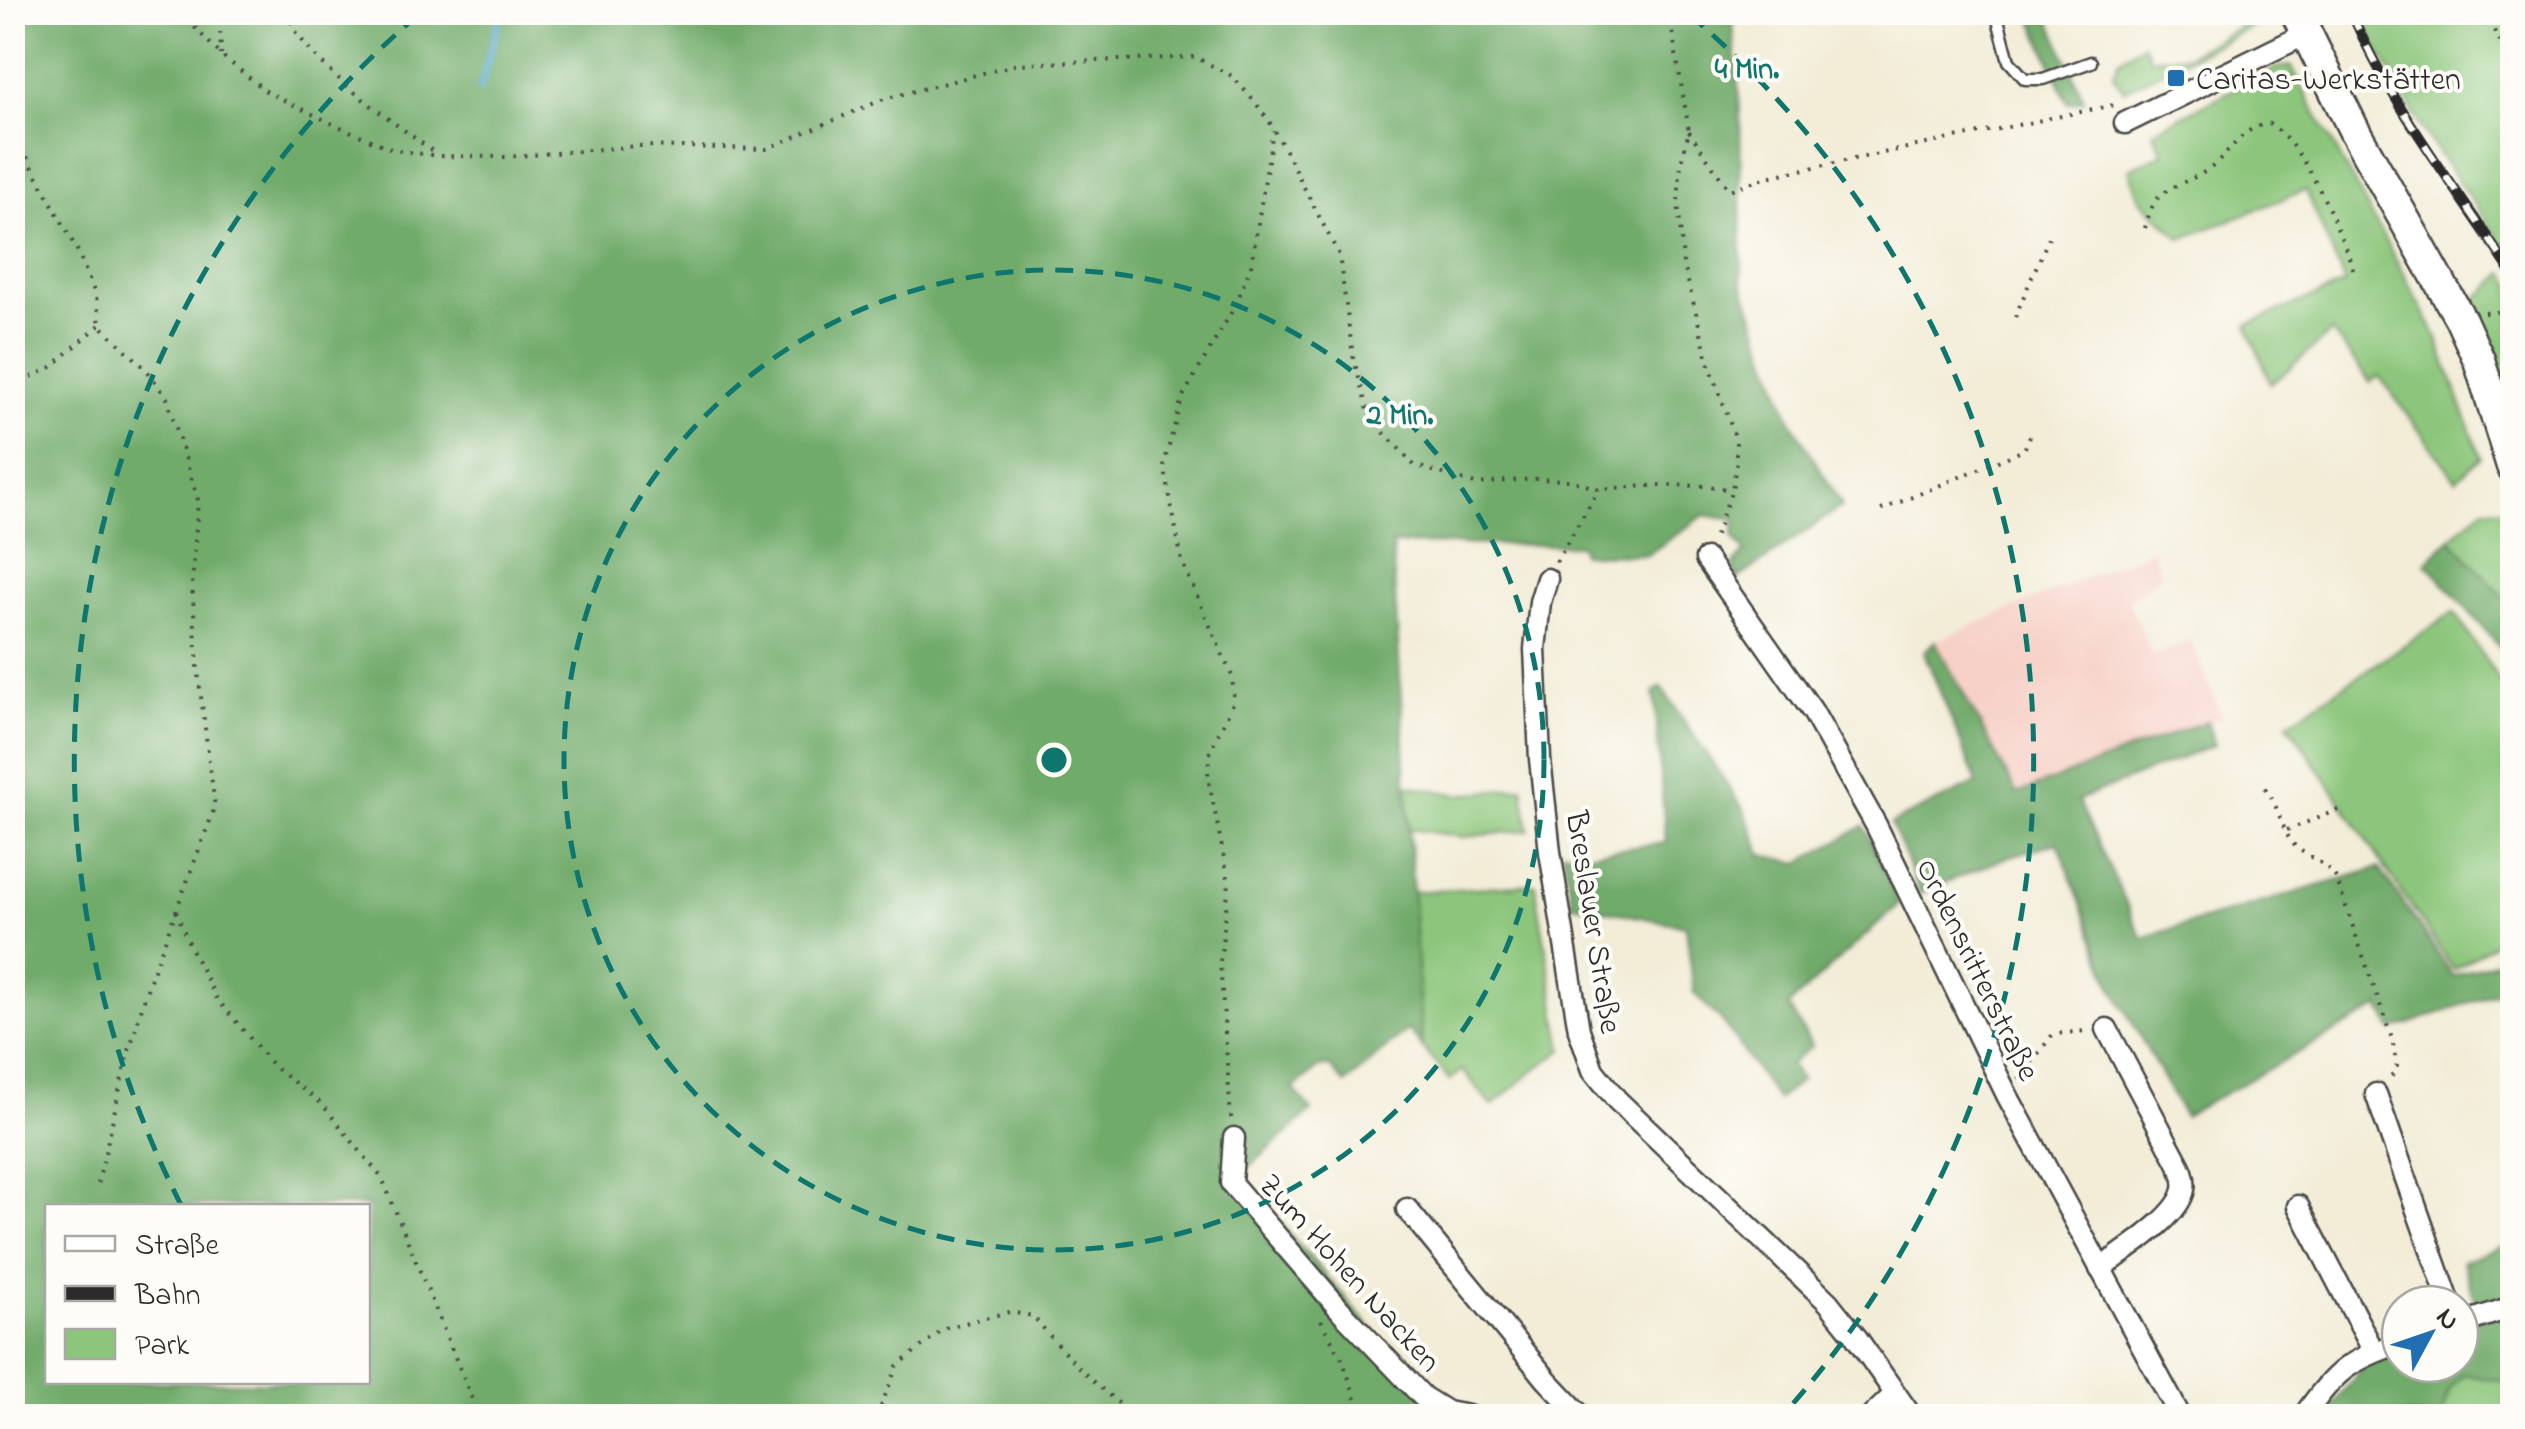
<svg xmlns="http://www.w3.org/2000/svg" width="2525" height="1429" font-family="'Indie Flower',sans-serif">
<rect width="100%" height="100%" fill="#fdfcf7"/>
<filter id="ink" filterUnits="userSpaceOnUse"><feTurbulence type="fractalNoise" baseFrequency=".01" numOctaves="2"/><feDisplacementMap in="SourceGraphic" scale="20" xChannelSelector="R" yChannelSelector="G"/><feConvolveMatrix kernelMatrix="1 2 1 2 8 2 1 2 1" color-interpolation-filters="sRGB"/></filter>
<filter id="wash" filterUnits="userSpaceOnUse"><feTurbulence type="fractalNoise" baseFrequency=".0048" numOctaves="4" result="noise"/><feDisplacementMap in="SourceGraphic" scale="40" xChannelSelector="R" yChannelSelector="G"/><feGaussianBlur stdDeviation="2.25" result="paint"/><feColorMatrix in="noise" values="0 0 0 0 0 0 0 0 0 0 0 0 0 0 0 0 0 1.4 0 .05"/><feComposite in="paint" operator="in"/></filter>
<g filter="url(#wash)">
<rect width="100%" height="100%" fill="#f3edd8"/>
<polygon fill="#f7d1c8" points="2152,550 2161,575 2128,602 2153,656 2191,640 2222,717 2017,794 1935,641"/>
<g fill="#8cc67b" stroke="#5c7853" stroke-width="2.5">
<polygon points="2249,12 2272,13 2274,16 2124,90 2113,75 2119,60 2143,44 2150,58 2187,55 2237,29"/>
<polygon points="2361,13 2512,13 2512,258 2423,131 2373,40"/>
<polygon points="2291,66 2434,331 2481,457 2456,480 2379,376 2370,382 2332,332 2271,384 2247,325 2345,284 2306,190 2181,239 2140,199 2129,169 2163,153 2153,131 2275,68"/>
<polygon points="2505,273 2512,284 2512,418 2501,376 2471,304"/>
<polygon points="2483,508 2502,509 2512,532 2512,606 2450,539"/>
<polygon points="2454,612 2512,700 2512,931 2454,970 2288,723"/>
<polygon points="1407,785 1459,795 1523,787 1529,830 1463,837 1409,829"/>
<polygon points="1535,884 1563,1050 1533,1071 1492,1106 1462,1070 1450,1080 1422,1047 1412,892"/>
<polygon points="2463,1374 2512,1383 2512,1416 2441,1416 2449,1390"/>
</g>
<g fill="#71ab6b" stroke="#4e6b4b" stroke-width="2.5" fill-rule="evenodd">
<path d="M12,13H1732L1740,112L1742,282L1790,419L1842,506L1736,580C1732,566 1734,561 1745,552L1733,536L1736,520L1704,515L1647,555L1582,554L1580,545L1392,544L1422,1047L1408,1029L1345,1084L1330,1067H1319L1293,1089L1312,1111L1239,1176L1437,1403L1481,1416H13ZM48,1206H368V1382H48Z"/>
<polygon points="2030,13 2047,13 2084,100 2068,103"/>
<polygon points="2450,539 2512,606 2512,661 2426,562"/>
<polygon points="1935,641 2017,794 2207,721 2214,745 2078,800 2142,938 2379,868 2453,976 2512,956 2512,987 2392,1030 2380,1007 2184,1116 2111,984 2058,842 2007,857 1920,893 1891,824 1977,783 1924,652"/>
<polygon points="1661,687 1745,811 1762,855 1800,863 1864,826 1899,905 1788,1006 1812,1046 1790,1064 1801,1080 1777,1100 1724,1024 1694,993 1686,926 1573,904 1563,851 1588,853 1666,843 1654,692"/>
<polygon points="2512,1244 2512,1383 2463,1374 2449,1390 2441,1416 2325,1416 2366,1363 2400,1350 2400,1364 2460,1364 2460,1326 2480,1318 2462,1261"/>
</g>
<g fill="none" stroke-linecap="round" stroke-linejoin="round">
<polyline stroke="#5cafd8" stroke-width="6" points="480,89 501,12"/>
</g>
</g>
<g filter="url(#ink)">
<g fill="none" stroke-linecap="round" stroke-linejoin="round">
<g stroke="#494845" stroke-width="15">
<polyline id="service" points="1996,12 2009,61 2025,79 2043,79 2091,62"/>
</g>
<g stroke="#494845" stroke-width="25">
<g id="minor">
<polyline points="2125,123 2306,34"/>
<polyline points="1706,559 1813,712 1876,825 2007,1095 2180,1416"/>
<polyline points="1547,579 1540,602 1535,649 1540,759 1550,852 1579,1030 1593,1070 1617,1100 1828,1302 1856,1337 1911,1416"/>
<polyline points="2376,1094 2450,1304"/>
<polyline points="1234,1138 1231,1183 1342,1312 1423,1397 1447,1412 1468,1416"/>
<polyline points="2298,1206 2374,1352"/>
<polyline points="1407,1209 1547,1380 1581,1416"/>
<path d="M2100,1269C2122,1252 2180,1217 2184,1189C2186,1178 2181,1168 2176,1159L2107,1029"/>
<polyline points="2460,1324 2512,1307"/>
<polyline points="1872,1416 1895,1394"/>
<path d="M2304,1416C2334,1372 2349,1360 2400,1343"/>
</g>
</g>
<g stroke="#494845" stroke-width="35">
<polyline id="secondary" points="2296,12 2354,130 2461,320 2479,360 2512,466"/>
</g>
<g stroke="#494845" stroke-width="4" stroke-dasharray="2.5 8" stroke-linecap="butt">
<polyline points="180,12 221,55 267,92 331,123 394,150 438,156 506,157 638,146 766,149 884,99 1018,64 1195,57 1232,76 1255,102 1273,127 1339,255 1353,356 1369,416 1414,465 1475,484 1533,479 1570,480 1599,489 1663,485 1708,486 1732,490"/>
<polyline points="215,12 220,27 221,55"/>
<path d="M288,12C297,58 397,124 435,153"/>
<polyline points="1669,12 1689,131 1681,162 1678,201 1683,262 1708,360 1736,440 1736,465 1732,490 1713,541"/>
<polyline points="2484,12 2512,64"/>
<polyline points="12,129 77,250 96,296 100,325 146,369 167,398 198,500 192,585 199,681 215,807 149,983 126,1061 98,1184"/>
<polyline points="1689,131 1729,190 1767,177 2114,105"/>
<path d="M2145,228C2148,218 2150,208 2157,199C2171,185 2190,181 2206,171C2230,157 2238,127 2269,124C2308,148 2340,233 2356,276"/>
<polyline points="2485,313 2512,311"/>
<polyline points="2015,317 2049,237"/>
<polyline points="12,386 50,368 100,325"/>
<polyline points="1881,510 2024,450 2032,431"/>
<polyline points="1556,562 1599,489"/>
<path d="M2265,788C2278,804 2280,824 2291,841C2301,856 2324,859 2336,878L2392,1039L2397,1066L2391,1078"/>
<polyline points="2287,830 2343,808"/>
<polyline points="176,911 193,954 217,999 275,1068 321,1103 382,1178 479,1416"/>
<polyline points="2019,1079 2053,1034 2087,1031"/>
<polyline points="1231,1118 1220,962 1229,883 1208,777 1209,754 1234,701 1232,676 1182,562 1164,464 1182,398 1235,306 1251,266 1273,130"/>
<polyline points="1321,1320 1342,1359 1362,1416"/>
<path d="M877,1416L897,1366L945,1328L1009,1312L1033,1316C1064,1353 1097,1389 1136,1416"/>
</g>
<use href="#service" stroke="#fff" stroke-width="10"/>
<use href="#minor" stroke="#fff" stroke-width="20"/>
<use href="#secondary" stroke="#fff" stroke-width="30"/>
<g stroke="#2b2b2b" stroke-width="10">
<path id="rail" d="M2351,12C2391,107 2457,188 2512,274"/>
</g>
<use href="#rail" stroke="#fdfcf7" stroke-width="6" stroke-dasharray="19" stroke-linecap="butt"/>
</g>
</g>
<g fill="none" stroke="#0f766e" stroke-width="5" stroke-dasharray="18 12">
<circle cx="1054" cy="760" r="490"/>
<path d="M181 1205A980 980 0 0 1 418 15M1690 15A980 980 0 0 1 1782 1416"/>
</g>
<rect fill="#1f6fb2" stroke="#fdfcf7" stroke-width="4" x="2166" y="68" width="20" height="20" rx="5"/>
<g text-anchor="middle" stroke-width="8" stroke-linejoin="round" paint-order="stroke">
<g font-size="32" fill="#2b2b2b" stroke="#fdfcf7" text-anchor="start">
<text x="2196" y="89">Caritas-Werkstätten</text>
</g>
<g font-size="32" fill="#2b2b2b" stroke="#fdfcf7">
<text transform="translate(1595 922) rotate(81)" y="11">Breslauer Straße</text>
<text transform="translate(1979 969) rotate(64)" y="11">Ordensritterstraße</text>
<text transform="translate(1351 1272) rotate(48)" y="11">Zum Hohen Nacken</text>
</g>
</g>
<circle cx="1054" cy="760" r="15" fill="#0f766e" stroke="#fdfcf7" stroke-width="5"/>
<g font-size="30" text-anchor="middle" font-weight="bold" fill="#0f766e" stroke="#fdfcf7" stroke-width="8" stroke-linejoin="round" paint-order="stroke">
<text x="1747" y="78">4 Min.</text>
<text x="1400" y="424">2 Min.</text>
</g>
<rect width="2525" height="1429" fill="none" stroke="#fdfcf7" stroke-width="50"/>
<rect x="45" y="1204" width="325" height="180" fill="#fdfcf7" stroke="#a9a8a5" stroke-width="2.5"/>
<rect x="65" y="1236" width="50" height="15" fill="#ffffff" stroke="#a9a8a5" stroke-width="2.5"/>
<text x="135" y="1254" font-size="30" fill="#2b2b2b">Straße</text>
<rect x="65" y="1286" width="50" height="15" fill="#2b2b2b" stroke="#a9a8a5" stroke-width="2.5"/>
<text x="135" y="1304" font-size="30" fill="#2b2b2b">Bahn</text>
<rect x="65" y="1329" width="50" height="30" fill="#8cc67b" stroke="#a9a8a5" stroke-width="2.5"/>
<text x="135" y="1354" font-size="30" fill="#2b2b2b">Park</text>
<g transform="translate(2430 1334) rotate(50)"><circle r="48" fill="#fdfcf7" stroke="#a9a8a5" stroke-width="2.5"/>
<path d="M0-8L18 38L0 25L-18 38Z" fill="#1f6fb2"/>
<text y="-15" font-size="28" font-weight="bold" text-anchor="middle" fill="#2b2b2b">N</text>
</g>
</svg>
